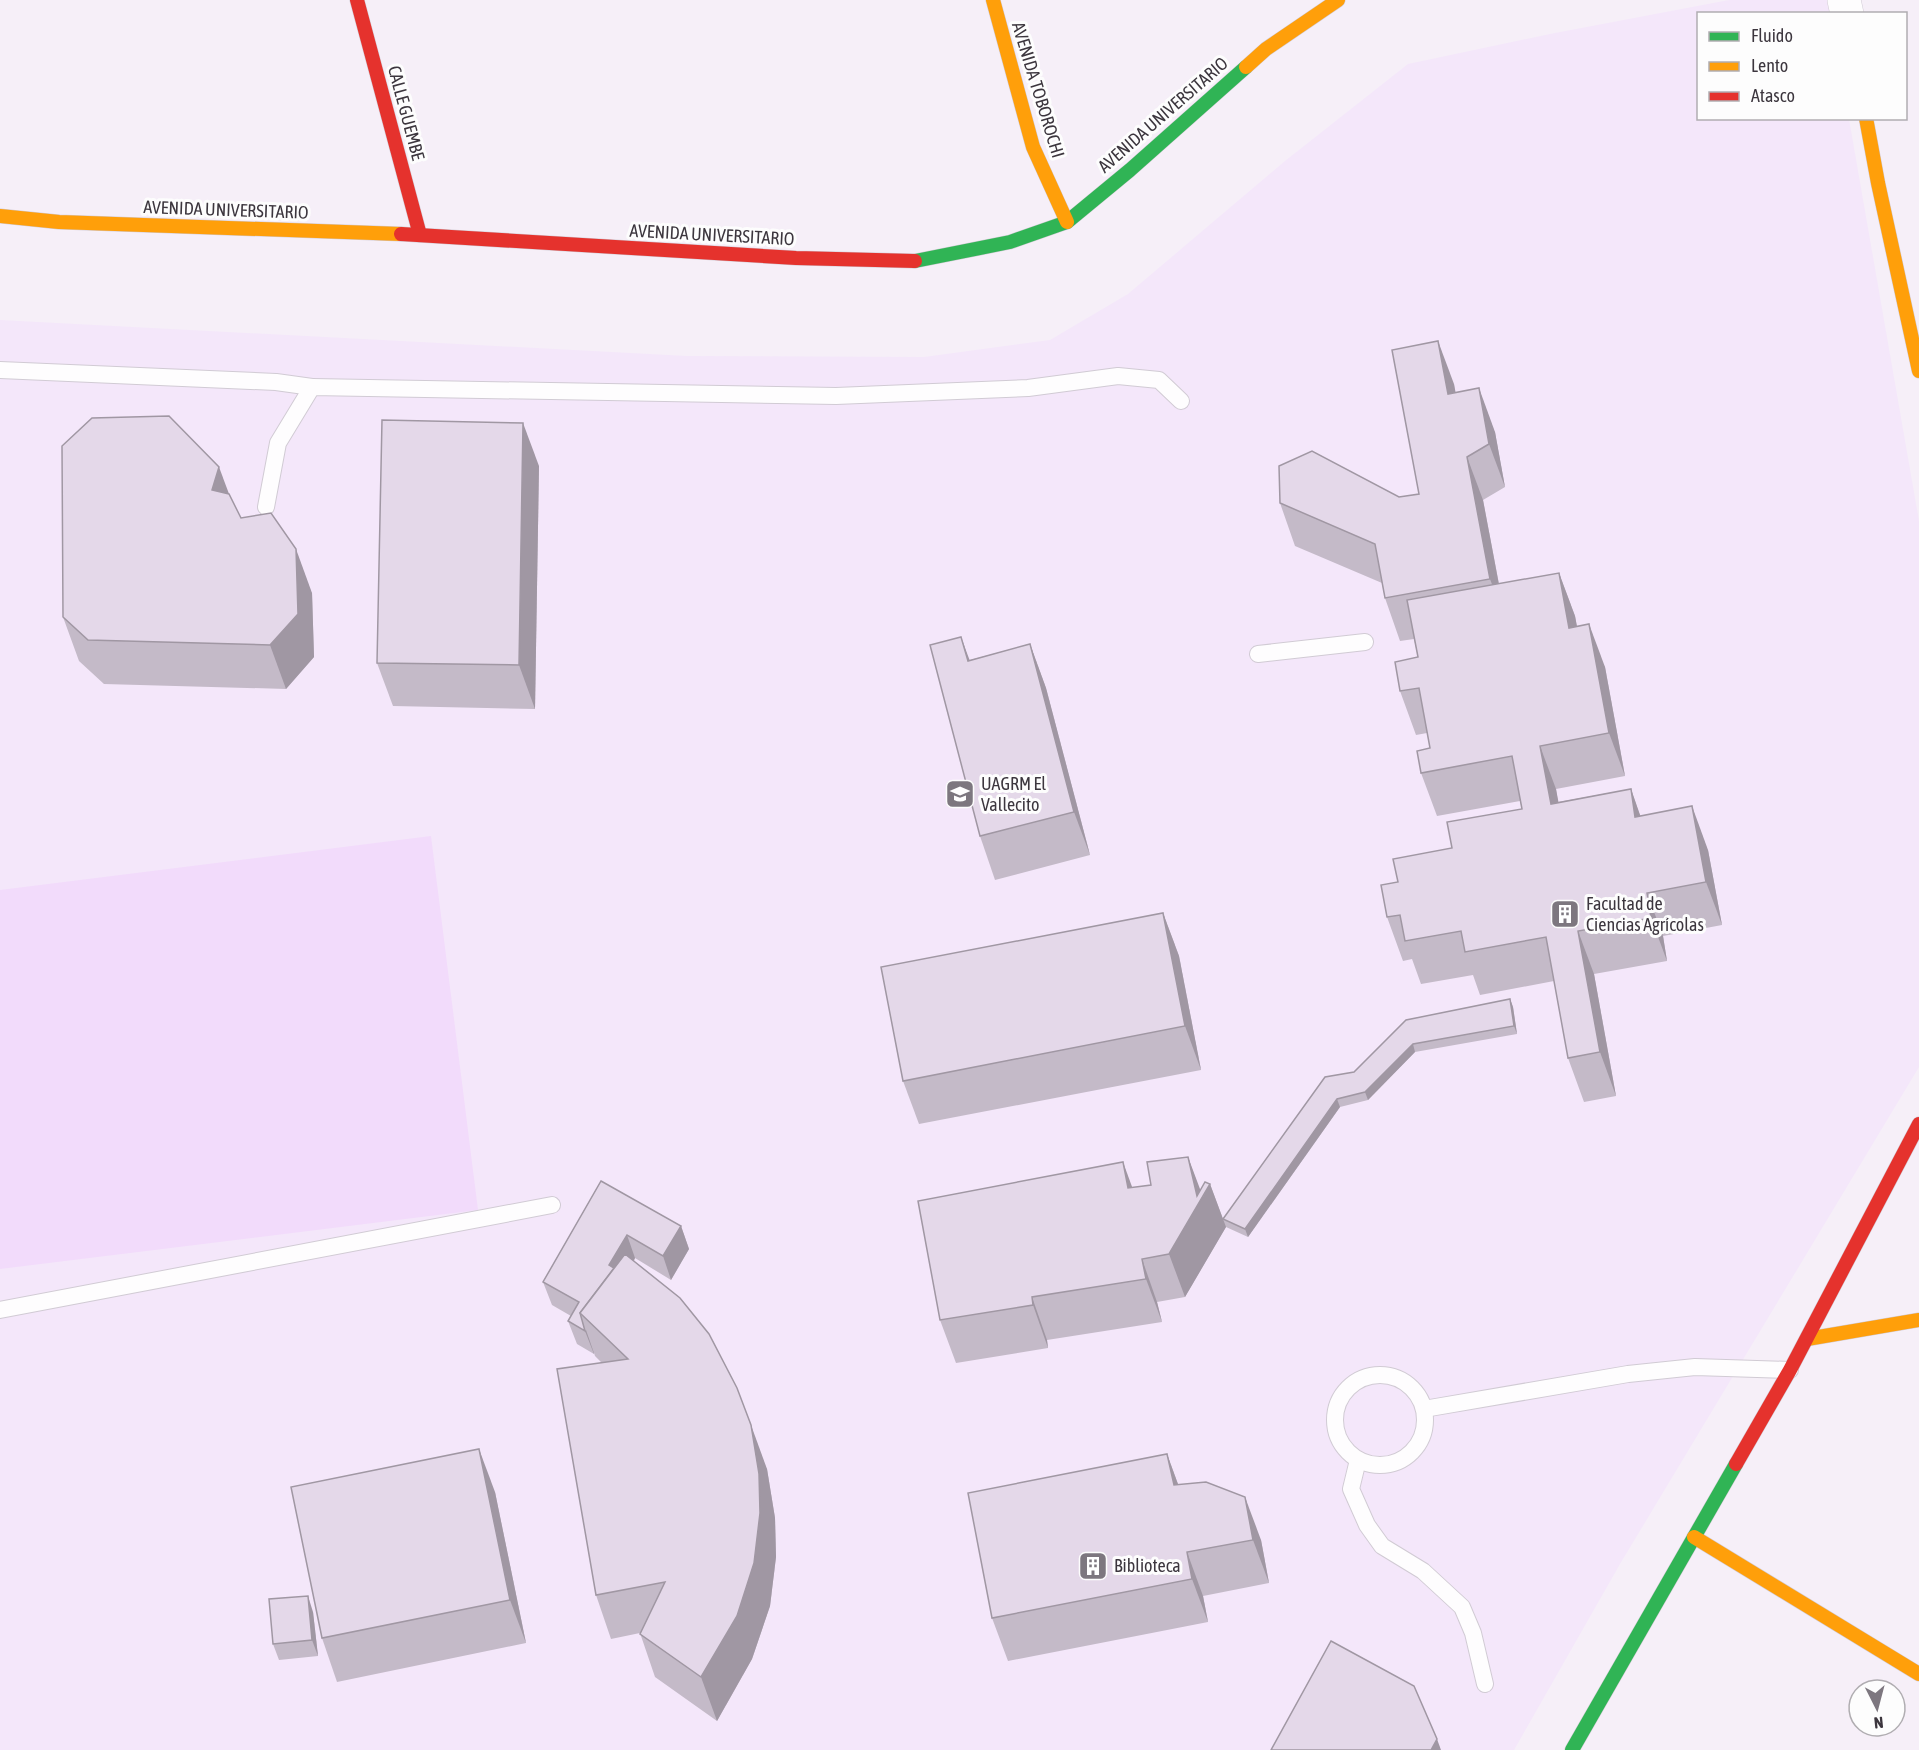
<svg xmlns="http://www.w3.org/2000/svg" width="1919" height="1750" font-family="'Asap Condensed',sans-serif">
<rect width="100%" height="100%" fill="#f6eff8"/>
<polygon fill="#f4e7fa" points="1729,0 1828,0 1830,13 1698,14 1698,118 1849,119 1919,521 1919,1067 1620,1564 1514,1750 0,1750 0,320 687,356 924,357 1050,340 1128,294 1285,161 1408,64 1555,33"/>
<polygon fill="#f2dbfb" points="431,836 478,1210 0,1269 0,890"/>
<g fill="none" stroke-linecap="round" stroke-linejoin="round">
<g stroke="#d1cbd4" stroke-width="18">
<g id="lane">
<polyline points="0,370 276,382 312,387"/>
<polyline points="266,507 278,443 312,387 836,396 1028,388 1118,376 1159,380 1181,401"/>
<polyline points="1258,654 1365,642"/>
<polyline points="0,1310 552,1205"/>
<circle cx="1380" cy="1420" r="45"/>
<polyline points="1424,1409 1628,1374 1695,1367 1790,1370"/>
<polyline points="1358,1460 1351,1489 1367,1525 1382,1546 1423,1571 1462,1607 1473,1633 1485,1684"/>
</g>
</g>
<g stroke="#d1cbd4" stroke-width="34">
<polyline id="street" points="1844,0 1847,14"/>
</g>
<g stroke="#d1cbd4" stroke-width="15">
<g id="fast">
<polyline points="915,261 1010,242 1067,222 1130,170 1246,67"/>
<polyline points="1572,1750 1736,1464"/>
</g>
</g>
<g stroke="#d1cbd4" stroke-width="15">
<g id="slow">
<polyline points="993,0 1033,147 1067,222"/>
<polyline points="1246,67 1266,49 1338,0"/>
<polyline points="1866,118 1878,183 1919,371"/>
<polyline points="0,216 59,222 401,234"/>
<polyline points="1807,1339 1919,1320"/>
<polyline points="1694,1537 1919,1674"/>
</g>
</g>
<g stroke="#d1cbd4" stroke-width="15">
<g id="jam">
<polyline points="357,0 420,235"/>
<polyline points="401,234 796,258 915,261"/>
<polyline points="1736,1464 1790,1370 1919,1124"/>
</g>
</g>
<use href="#lane" stroke="#fefdfe" stroke-width="16"/>
<use href="#street" stroke="#fefdfe" stroke-width="33"/>
<use href="#fast" stroke="#30b455" stroke-width="14"/>
<use href="#slow" stroke="#ff9f0a" stroke-width="14"/>
<use href="#jam" stroke="#e5322d" stroke-width="14"/>
</g>
<g fill="#c4bac8">
<polygon points="1454,384 1455,393 1495,432 1505,487 1483,500 1499,584 1559,573 1575,616 1577,626 1605,667 1625,776 1556,789 1558,802 1631,789 1640,816 1708,850 1722,925 1663,936 1667,961 1594,974 1616,1096 1584,1102 1568,1058 1554,981 1480,995 1473,975 1421,984 1412,959 1403,961 1387,917 1398,882 1452,848 1522,809 1520,801 1437,816 1421,773 1430,748 1427,733 1416,735 1400,691 1418,657 1414,639 1400,641 1385,598 1382,583 1295,546 1280,503 1399,497 1419,494"/>
<polygon points="539,466 535,709 393,706 377,663"/>
<polygon points="229,494 241,518 312,593 314,657 286,689 104,684 79,661 63,617"/>
<polygon points="1030,644 1046,688 1090,855 995,880 980,836 970,660"/>
<polygon points="1163,913 1179,956 1201,1070 919,1124 903,1081"/>
<polygon points="1510,999 1513,1007 1517,1034 1415,1052 1368,1100 1340,1107 1248,1237 1226,1227 1185,1297 1157,1302 1162,1322 1047,1340 1048,1348 956,1363 940,1320 1132,1188 1151,1185 1188,1157 1200,1191 1210,1184 1223,1219 1354,1072 1406,1020"/>
<polygon points="601,1181 681,1226 689,1249 671,1280 635,1258 634,1261 767,1469 775,1518 776,1557 770,1606 752,1659 717,1721 655,1677 640,1633 611,1639 596,1595 602,1363 595,1356 594,1353 594,1354 577,1344 568,1321 571,1316 552,1305 543,1282"/>
<polygon points="1167,1454 1178,1484 1261,1540 1269,1583 1203,1596 1208,1622 1008,1661 992,1618"/>
<polygon points="495,1492 526,1643 337,1682 322,1638"/>
<polygon points="313,1612 318,1656 279,1660 273,1644"/>
</g>
<g fill="#a097a3">
<polygon points="1438,341 1454,384 1464,437 1448,394"/>
<polygon points="1479,388 1495,432 1505,487 1489,444"/>
<polygon points="523,423 539,466 535,709 519,665"/>
<polygon points="1467,457 1483,500 1506,622 1490,579"/>
<polygon points="219,467 235,510 212,490"/>
<polygon points="296,549 312,593 314,657 286,689 270,645"/>
<polygon points="1559,573 1575,616 1585,671 1569,628"/>
<polygon points="1589,624 1605,667 1625,776 1609,733"/>
<polygon points="961,637 977,680 968,661"/>
<polygon points="1030,644 1046,688 1090,855 1074,812"/>
<polygon points="1540,746 1556,789 1567,847 1551,804"/>
<polygon points="1631,789 1646,832 1635,817"/>
<polygon points="1692,806 1708,850 1722,925 1706,882"/>
<polygon points="1647,893 1663,936 1667,961 1651,918"/>
<polygon points="1163,913 1179,956 1201,1070 1185,1026"/>
<polygon points="1578,931 1594,974 1616,1096 1600,1052"/>
<polygon points="1510,999 1513,1007 1517,1034 1514,1026"/>
<polygon points="1413,1044 1415,1052 1368,1100 1365,1092"/>
<polygon points="1337,1099 1340,1107 1248,1237 1245,1229"/>
<polygon points="1188,1157 1203,1197 1210,1184 1226,1227 1185,1297 1169,1254 1197,1196"/>
<polygon points="1123,1162 1139,1206 1128,1188"/>
<polygon points="681,1226 689,1249 671,1280 663,1256"/>
<polygon points="627,1235 635,1258 623,1280 609,1265"/>
<polygon points="1142,1259 1157,1302 1162,1322 1146,1279"/>
<polygon points="1032,1297 1047,1340 1048,1348 1033,1305"/>
<polygon points="586,1330 594,1353 594,1354 585,1331"/>
<polygon points="751,1425 767,1469 775,1518 776,1557 770,1606 752,1659 717,1721 701,1677"/>
<polygon points="479,1449 495,1492 526,1643 510,1600"/>
<polygon points="1167,1454 1183,1498 1174,1485"/>
<polygon points="1245,1497 1261,1540 1269,1583 1253,1540"/>
<polygon points="1187,1552 1203,1596 1208,1622 1192,1579"/>
<polygon points="308,1596 313,1612 318,1656 312,1640"/>
<polygon points="1437,1739 1441,1750 1431,1750"/>
</g>
<g fill="#e4d8e9" stroke="#a097a3" stroke-width="1.5">
<polygon points="1438,341 1448,394 1479,388 1489,444 1467,457 1490,579 1385,598 1375,544 1280,503 1279,466 1312,451 1399,497 1419,494 1392,350"/>
<polygon points="169,416 219,467 212,490 229,494 241,518 271,513 296,549 298,614 270,645 88,640 63,617 62,446 92,418"/>
<polygon points="382,420 523,423 519,665 377,663"/>
<polygon points="1559,573 1569,628 1589,624 1609,733 1540,746 1551,804 1631,789 1635,817 1692,806 1706,882 1647,893 1651,918 1578,931 1600,1052 1568,1058 1546,937 1465,952 1461,931 1405,941 1400,915 1387,917 1381,885 1398,882 1393,859 1452,848 1447,822 1522,809 1512,756 1421,773 1417,751 1430,748 1419,688 1400,691 1395,662 1418,657 1407,600"/>
<polygon points="961,637 968,661 1030,644 1074,812 980,836 930,645"/>
<polygon points="1163,913 1185,1026 903,1081 881,967"/>
<polygon points="1510,999 1514,1026 1413,1044 1365,1092 1337,1099 1245,1229 1223,1219 1325,1077 1354,1072 1406,1020"/>
<polygon points="1188,1157 1197,1196 1205,1182 1210,1184 1169,1254 1142,1259 1146,1279 1032,1297 1033,1305 940,1320 918,1201 1123,1162 1128,1188 1151,1185 1147,1162"/>
<polygon points="601,1181 681,1226 663,1256 627,1235 609,1265 614,1268 580,1313 585,1331 568,1321 579,1302 543,1282"/>
<polygon points="625,1254 680,1298 709,1334 737,1388 751,1425 759,1474 760,1513 754,1563 737,1616 701,1677 640,1634 665,1582 596,1595 557,1369 628,1359 580,1313"/>
<polygon points="479,1449 510,1600 322,1638 291,1487"/>
<polygon points="1167,1454 1174,1485 1206,1482 1245,1497 1253,1540 1187,1552 1192,1579 992,1618 968,1493"/>
<polygon points="308,1596 312,1640 273,1644 269,1599"/>
<polygon points="1331,1641 1414,1686 1437,1739 1431,1750 1271,1750"/>
</g>
<defs>
<g id="university-square" transform="scale(1.5)"><rect x="-9" y="-9" width="18" height="18" rx="4" fill="#7d777f" stroke="#fdfdfd"/><path d="M0-5L7-2L0 1L-7-2ZM-4 1L0 2.5L4 1V4Q0 6-4 4Z" fill="#fff"/></g>
<g id="building-square" transform="scale(1.5)"><rect x="-9" y="-9" width="18" height="18" rx="4" fill="#7d777f" stroke="#fdfdfd"/><path d="M-4-6H4V6H1V3H-1V6H-4ZM-2.5-4.3h1.7v1.8h-1.7ZM.8-4.3h1.7v1.8H.8ZM-2.5-1h1.7V.8h-1.7ZM.8-1h1.7V.8H.8Z" fill="#fff"/></g>
</defs>
<g fill-rule="evenodd">
<use href="#university-square" x="960" y="794"/>
<use href="#building-square" x="1565" y="914"/>
<use href="#building-square" x="1093" y="1566"/>
</g>
<g text-anchor="middle" stroke-width="6" stroke-linejoin="round" paint-order="stroke">
<g font-size="18" fill="#3c363e" stroke="#fdfdfd">
<text transform="translate(1038 90) rotate(73)" y="6">AVENIDA TOBOROCHI</text>
<text transform="translate(406 113) rotate(75)" y="6">CALLE GUEMBE</text>
<text transform="translate(1163 115) rotate(-41)" y="6">AVENIDA UNIVERSITARIO</text>
<text transform="translate(226 210) rotate(2)" y="6">AVENIDA UNIVERSITARIO</text>
<text transform="translate(712 235) rotate(3)" y="6">AVENIDA UNIVERSITARIO</text>
</g>
<g font-size="18" fill="#3c363e" stroke="#fdfdfd" text-anchor="start">
<text x="981" y="790">UAGRM El<tspan x="981" dy="21">Vallecito</tspan></text>
<text x="1586" y="910">Facultad de<tspan x="1586" dy="21">Ciencias Agrícolas</tspan></text>
<text x="1114" y="1572">Biblioteca</text>
</g>
</g>
<rect x="1697" y="12" width="210" height="108" fill="#fdfdfd" stroke="#b0adb1" stroke-width="1.5"/>
<rect x="1709" y="32" width="30" height="9" fill="#30b455" stroke="#b0adb1" stroke-width="1.5"/>
<text x="1751" y="42" font-size="18" fill="#3c363e">Fluido</text>
<rect x="1709" y="62" width="30" height="9" fill="#ff9f0a" stroke="#b0adb1" stroke-width="1.5"/>
<text x="1751" y="72" font-size="18" fill="#3c363e">Lento</text>
<rect x="1709" y="92" width="30" height="9" fill="#e5322d" stroke="#b0adb1" stroke-width="1.5"/>
<text x="1751" y="102" font-size="18" fill="#3c363e">Atasco</text>
<g transform="translate(1877 1708) rotate(174)"><circle r="28" fill="#fdfdfd" stroke="#b0adb1" stroke-width="1.5"/>
<path d="M0-4.5L10 22L0 15L-10 22Z" fill="#7d777f"/>
<text y="-9" font-size="16" font-weight="bold" text-anchor="middle" fill="#3c363e">N</text>
</g>
</svg>
